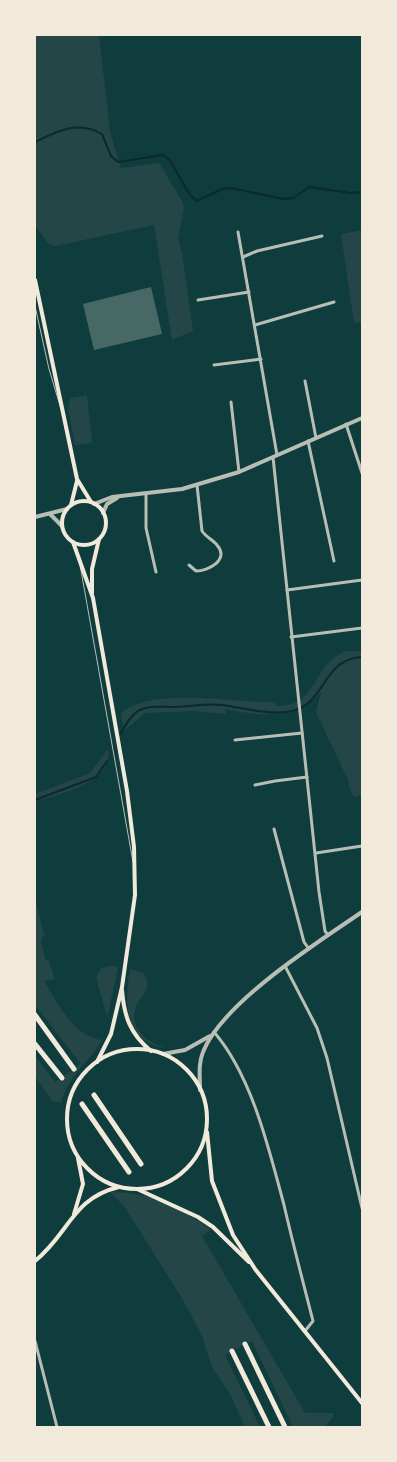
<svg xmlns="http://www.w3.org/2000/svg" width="397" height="1462" font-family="'Noto Sans',sans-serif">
<rect width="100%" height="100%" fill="#0f3d3e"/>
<g fill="#244646">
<polygon points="35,35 99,35 110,132 121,168 159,163 182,201 184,208 178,239 182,253 193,331 172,340 154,225 55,246 48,243 36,227"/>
<polygon points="362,230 362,322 354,323 341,234"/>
<polygon points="87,395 92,443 75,445 68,409 70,398"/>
<path d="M347,651H362V795L354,797L348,784L349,782L316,712L321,692C297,720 258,716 225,709L226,714L193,711L145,713L124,731L121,713C152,686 234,703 275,702L276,706C322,706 309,664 347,651Z"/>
<path d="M108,749C113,784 60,793 35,802V794L90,773Z"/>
<path d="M35,898L44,935L41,941L46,961L48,960L55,979L44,981C58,1003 73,1037 102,1040C87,1065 70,1073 61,1103L52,1101L35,1076V1056L55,1082L81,1064L35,1005Z"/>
<polygon points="110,966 118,967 108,1015 106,1013 96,978 101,968"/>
<path d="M130,969L142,972C146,977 148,981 147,987C146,994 140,998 137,1004C127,1028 146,1042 166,1048C124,1043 124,1002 130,969Z"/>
<path d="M110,1192C147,1191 182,1207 211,1230L202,1236L305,1413H333V1417L325,1427H293L252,1341L225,1355L260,1427H245L230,1394L212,1367L202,1336L183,1300L124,1206Z"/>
</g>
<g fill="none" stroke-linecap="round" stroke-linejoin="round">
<g stroke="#0a2a2b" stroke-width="2">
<path d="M35,142C58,131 78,120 102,134L111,156L118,162L163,155L169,159L190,195L197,201L222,189L231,188L284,199L293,198L309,187L351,193L362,192"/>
<path d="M120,735C125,726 130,716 138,711C148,705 161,707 172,707C188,707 206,703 222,705C243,708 264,714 286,712C327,708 320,659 362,657"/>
<polyline points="35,800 96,777 107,761"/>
</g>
</g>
<polygon fill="#486865" points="151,287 162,334 94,350 83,304"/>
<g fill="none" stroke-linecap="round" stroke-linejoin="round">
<g stroke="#b8beb3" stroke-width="1">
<polyline points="35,306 49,369 61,409"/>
<polyline points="80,565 133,862"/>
</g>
<g stroke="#b8beb3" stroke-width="3">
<polyline points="238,232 277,455"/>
<polyline points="243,257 257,251 322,236"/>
<polyline points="198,300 249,292"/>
<polyline points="255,325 334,302"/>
<polyline points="214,365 261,359"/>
<polyline points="305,381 316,438"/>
<polyline points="231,402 239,472"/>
<polyline points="346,424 362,473"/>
<polyline points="308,441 334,561"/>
<polyline points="273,457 319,892 325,931 328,935"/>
<polyline points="146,493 146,528 156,572"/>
<path d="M189,565L196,571C208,571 230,560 217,545C213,540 206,537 202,531L197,485"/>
<polyline points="287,590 362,580"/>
<polyline points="291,637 362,628"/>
<polyline points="235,740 302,733"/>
<polyline points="255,785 275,781 307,777"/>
<polyline points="274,829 304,942 309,949"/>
<polyline points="316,853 362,846"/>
<polyline points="285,966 317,1028 327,1058 362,1208"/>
<path d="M214,1032C252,1076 269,1149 284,1205C293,1244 303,1282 313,1321L305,1331"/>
<polyline points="35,1341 57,1427"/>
</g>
<g stroke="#b8beb3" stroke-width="4">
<polyline points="94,504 112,497 182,489 239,472 362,418"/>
<polyline points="103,513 107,504 117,498"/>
<polyline points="50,514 62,526"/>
<polyline points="35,517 67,509"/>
<polyline points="163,1054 185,1050 210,1036"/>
<path d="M200,1090C200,1077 198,1064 203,1052C222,1003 318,942 362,912"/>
</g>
<g stroke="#f1e9da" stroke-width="4">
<polyline points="35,280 77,479 91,502"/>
<circle cx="84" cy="523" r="22"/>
<polyline points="71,505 77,481"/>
<polyline points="73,542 93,598 127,791 134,847 135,895 122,987 111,1034 97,1062"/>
<polyline points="92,593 92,569 99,539"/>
<path d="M122,990C124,1016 130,1034 151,1051"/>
<circle cx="137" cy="1119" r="70"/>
<polyline points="207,1132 212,1181 233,1235 255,1269 362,1403"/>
<polyline points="137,1189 198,1217 213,1227 249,1262"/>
<polyline points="74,1214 83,1184 78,1158"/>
<path d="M35,1261C69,1234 72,1198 119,1187"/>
</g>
<g stroke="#f1e9da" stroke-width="5">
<polyline points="35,1015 74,1069"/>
<polyline points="35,1044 62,1078"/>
<polyline points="94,1095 141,1164"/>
<polyline points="82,1104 129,1172"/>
<polyline points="245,1344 285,1427"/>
<polyline points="232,1351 269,1427"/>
</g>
</g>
<rect width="397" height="1462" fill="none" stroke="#f1e9da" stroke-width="72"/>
</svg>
